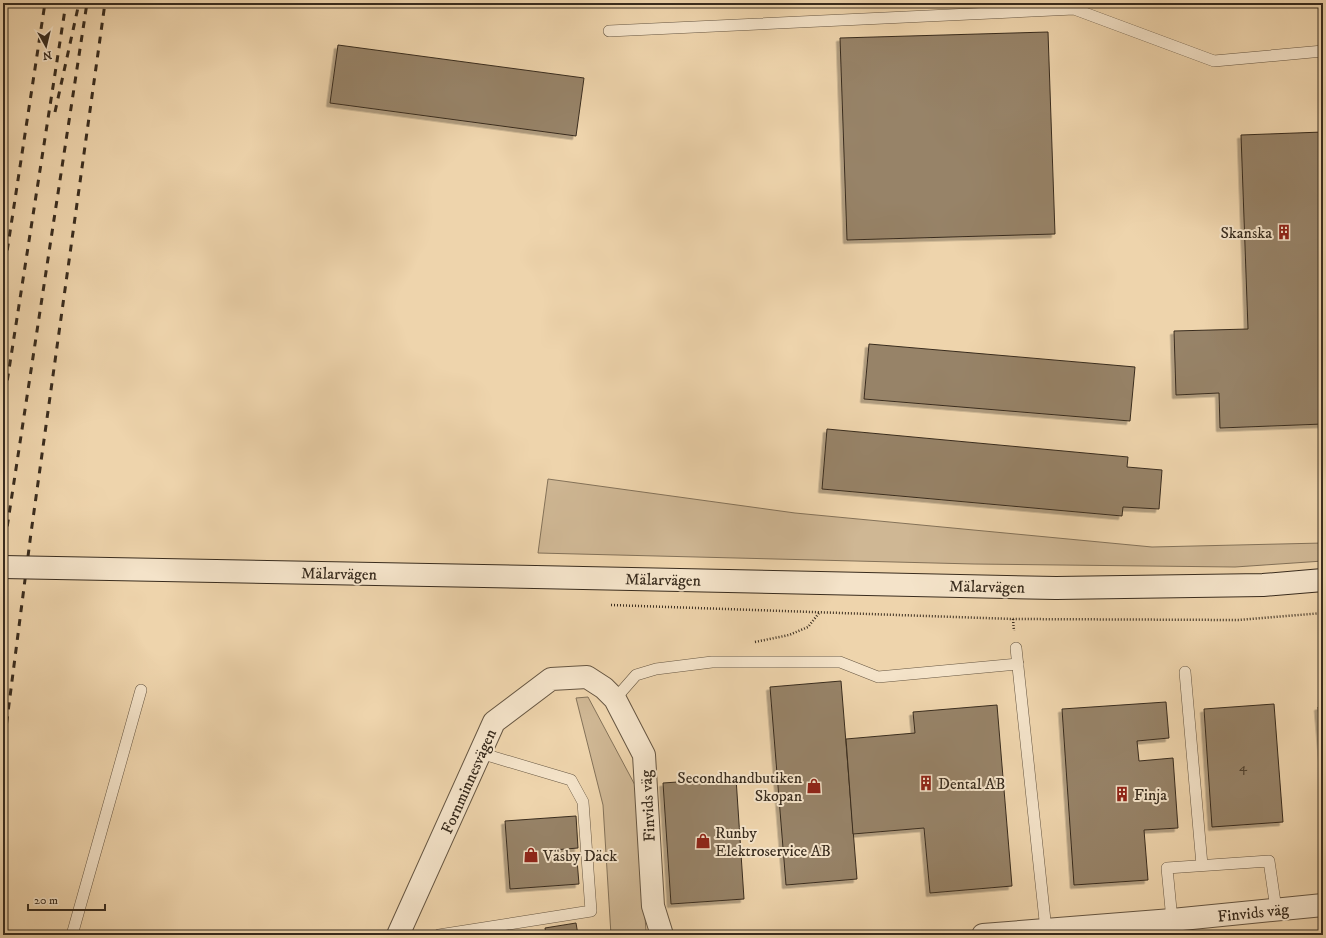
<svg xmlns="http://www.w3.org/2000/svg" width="1326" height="938" font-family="'IM FELL DW Pica',serif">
<defs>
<filter id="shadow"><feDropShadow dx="-3.5" dy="3.5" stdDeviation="0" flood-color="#0004"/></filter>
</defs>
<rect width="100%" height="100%" fill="#eed4ac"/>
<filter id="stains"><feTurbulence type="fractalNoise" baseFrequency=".005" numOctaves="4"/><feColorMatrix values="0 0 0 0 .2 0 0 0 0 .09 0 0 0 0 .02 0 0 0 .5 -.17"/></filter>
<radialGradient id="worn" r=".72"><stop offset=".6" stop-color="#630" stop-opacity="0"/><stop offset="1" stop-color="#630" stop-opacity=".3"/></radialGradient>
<g fill="#cfb794" stroke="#847259">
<polygon points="548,479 795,513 1152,547 1323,543 1323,561 1235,567 974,564 538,553"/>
<polygon points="588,697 636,787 646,931 648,935 611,935 603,805 576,698"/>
</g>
<g fill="#978368" stroke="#392c1e" filter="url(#shadow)">
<polygon points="1048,32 1055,234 847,240 840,38"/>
<polygon points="338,45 584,78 576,136 330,103"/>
<polygon points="1323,132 1323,424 1220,428 1219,393 1176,395 1174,331 1248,329 1241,135"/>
<polygon points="869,344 1135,367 1130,421 864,399"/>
<polygon points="827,429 1128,457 1127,467 1162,470 1159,509 1123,507 1122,516 822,489"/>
<polygon points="841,681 857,879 786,885 770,687"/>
<polygon points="1166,702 1169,738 1137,741 1139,761 1173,758 1178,828 1144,830 1148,880 1074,885 1062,709"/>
<polygon points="1274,704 1283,822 1212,827 1204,709"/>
<polygon points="997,705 1012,886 930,893 924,828 853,834 846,739 915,733 913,712"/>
<polygon points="1323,706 1323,765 1318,707"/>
<polygon points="736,778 744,899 671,904 663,783"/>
<polygon points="576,816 578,848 554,850 555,862 577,860 579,884 510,889 505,821"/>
<polygon points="576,923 578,935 546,935 545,928"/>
</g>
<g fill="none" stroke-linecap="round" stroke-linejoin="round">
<g stroke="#665642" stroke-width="12">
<g id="lane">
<polyline points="609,31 1074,9 1214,61 1323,51"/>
<polyline points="1016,648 1046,930"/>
<polyline points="1185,672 1202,865"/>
<polyline points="615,699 636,675 656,669 712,662 840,662 878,677 1018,664"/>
<polyline points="1172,920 1167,868 1269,861 1276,909"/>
<polyline points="72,935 141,690"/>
<polyline points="439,935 591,911 583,802 571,780 480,753"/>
</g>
</g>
<g stroke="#665642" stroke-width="24">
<g id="street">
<polyline points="398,935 494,722 551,679 587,677 604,688 615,699 644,755 653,906 662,935"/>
<polyline points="983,935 1172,920 1323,905"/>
</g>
</g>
<g stroke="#392c1e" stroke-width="24">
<polyline id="secondary" points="535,577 1056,588 1263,585 1323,580"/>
</g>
<g stroke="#392c1e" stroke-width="2.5" stroke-dasharray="1 2" stroke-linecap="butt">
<polyline points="611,605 1013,619 1239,620 1323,613"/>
<polyline points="1013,619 1014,631"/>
<polyline points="755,642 789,635 808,627 819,613"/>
</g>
<use href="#lane" stroke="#f4e3c9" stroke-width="11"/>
<use href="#street" stroke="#f4e3c9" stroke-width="22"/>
<use href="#secondary" stroke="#f4e3c9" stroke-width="22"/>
<g stroke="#392c1e" stroke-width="3" stroke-dasharray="7 7" stroke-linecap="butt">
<polyline points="55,112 79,3"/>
<polyline points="3,278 45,3"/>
<polyline points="3,408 66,3"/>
<polyline points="3,554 87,3"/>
<polyline points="3,751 31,533 105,3"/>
</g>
<g stroke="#392c1e" stroke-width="24" stroke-linecap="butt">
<polyline id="secondary-bridge" points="3,567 535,577"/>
</g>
<use href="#secondary-bridge" stroke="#f4e3c9" stroke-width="22"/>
</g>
<defs>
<g id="building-bare" transform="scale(1.2)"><path d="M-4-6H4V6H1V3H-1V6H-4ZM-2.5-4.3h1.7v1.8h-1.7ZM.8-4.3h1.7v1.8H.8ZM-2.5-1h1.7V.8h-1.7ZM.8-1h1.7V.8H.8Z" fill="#8f2418" stroke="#f4e3c9" stroke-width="2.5" paint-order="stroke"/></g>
<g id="shop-bare" transform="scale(1.2)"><path d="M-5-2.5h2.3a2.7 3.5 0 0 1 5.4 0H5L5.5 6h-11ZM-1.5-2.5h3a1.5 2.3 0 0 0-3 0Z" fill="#8f2418" stroke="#f4e3c9" stroke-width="2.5" paint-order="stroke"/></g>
</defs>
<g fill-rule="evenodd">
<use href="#building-bare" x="1284" y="232"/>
<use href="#building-bare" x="926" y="783"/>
<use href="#shop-bare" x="814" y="786"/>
<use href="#building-bare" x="1122" y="794"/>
<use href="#shop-bare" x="703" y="841"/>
<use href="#shop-bare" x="531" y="855"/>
</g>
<g text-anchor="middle" stroke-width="4" stroke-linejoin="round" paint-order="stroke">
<g font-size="14" fill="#504230">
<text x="1243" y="771">4</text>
</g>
<g font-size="16" fill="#392c1e" stroke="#f4e3c9" text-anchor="start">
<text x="1272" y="238" text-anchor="end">Skanska</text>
<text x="802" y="783" text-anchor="end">Secondhandbutiken<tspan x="802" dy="18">Skopan</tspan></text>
<text x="938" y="789">Dental AB</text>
<text x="1134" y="800">Finja</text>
<text x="715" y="838">Runby<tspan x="715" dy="18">Elektroservice AB</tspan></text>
<text x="543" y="861">Väsby Däck</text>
</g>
<g font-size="16" fill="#392c1e" stroke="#f4e3c9">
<text transform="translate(339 573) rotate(1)" y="6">Mälarvägen</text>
<text transform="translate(663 579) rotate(1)" y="6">Mälarvägen</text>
<text transform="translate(987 586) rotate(1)" y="6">Mälarvägen</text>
<text transform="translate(468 781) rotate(-66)" y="6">Fornminnesvägen</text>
<text transform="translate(647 806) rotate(-93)" y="6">Finvids väg</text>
<text transform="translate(1253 912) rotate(-6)" y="6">Finvids väg</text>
</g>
</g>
<rect width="1326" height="938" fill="none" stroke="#eed4ac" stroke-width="16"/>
<rect x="4" y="4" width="1318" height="930" fill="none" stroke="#392c1e" stroke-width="2"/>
<rect x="8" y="8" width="1310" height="922" fill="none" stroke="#392c1e"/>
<g transform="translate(46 46) rotate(172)" stroke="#f4e3c9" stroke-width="3" paint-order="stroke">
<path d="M0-3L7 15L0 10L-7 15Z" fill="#392c1e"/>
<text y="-6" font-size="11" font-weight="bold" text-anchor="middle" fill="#392c1e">N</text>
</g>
<path d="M28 904v6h77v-6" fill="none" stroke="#392c1e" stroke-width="2"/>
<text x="34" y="904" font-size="12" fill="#392c1e" stroke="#f4e3c9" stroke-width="3" paint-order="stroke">20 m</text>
<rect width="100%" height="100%" filter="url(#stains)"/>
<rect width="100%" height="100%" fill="url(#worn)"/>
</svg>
